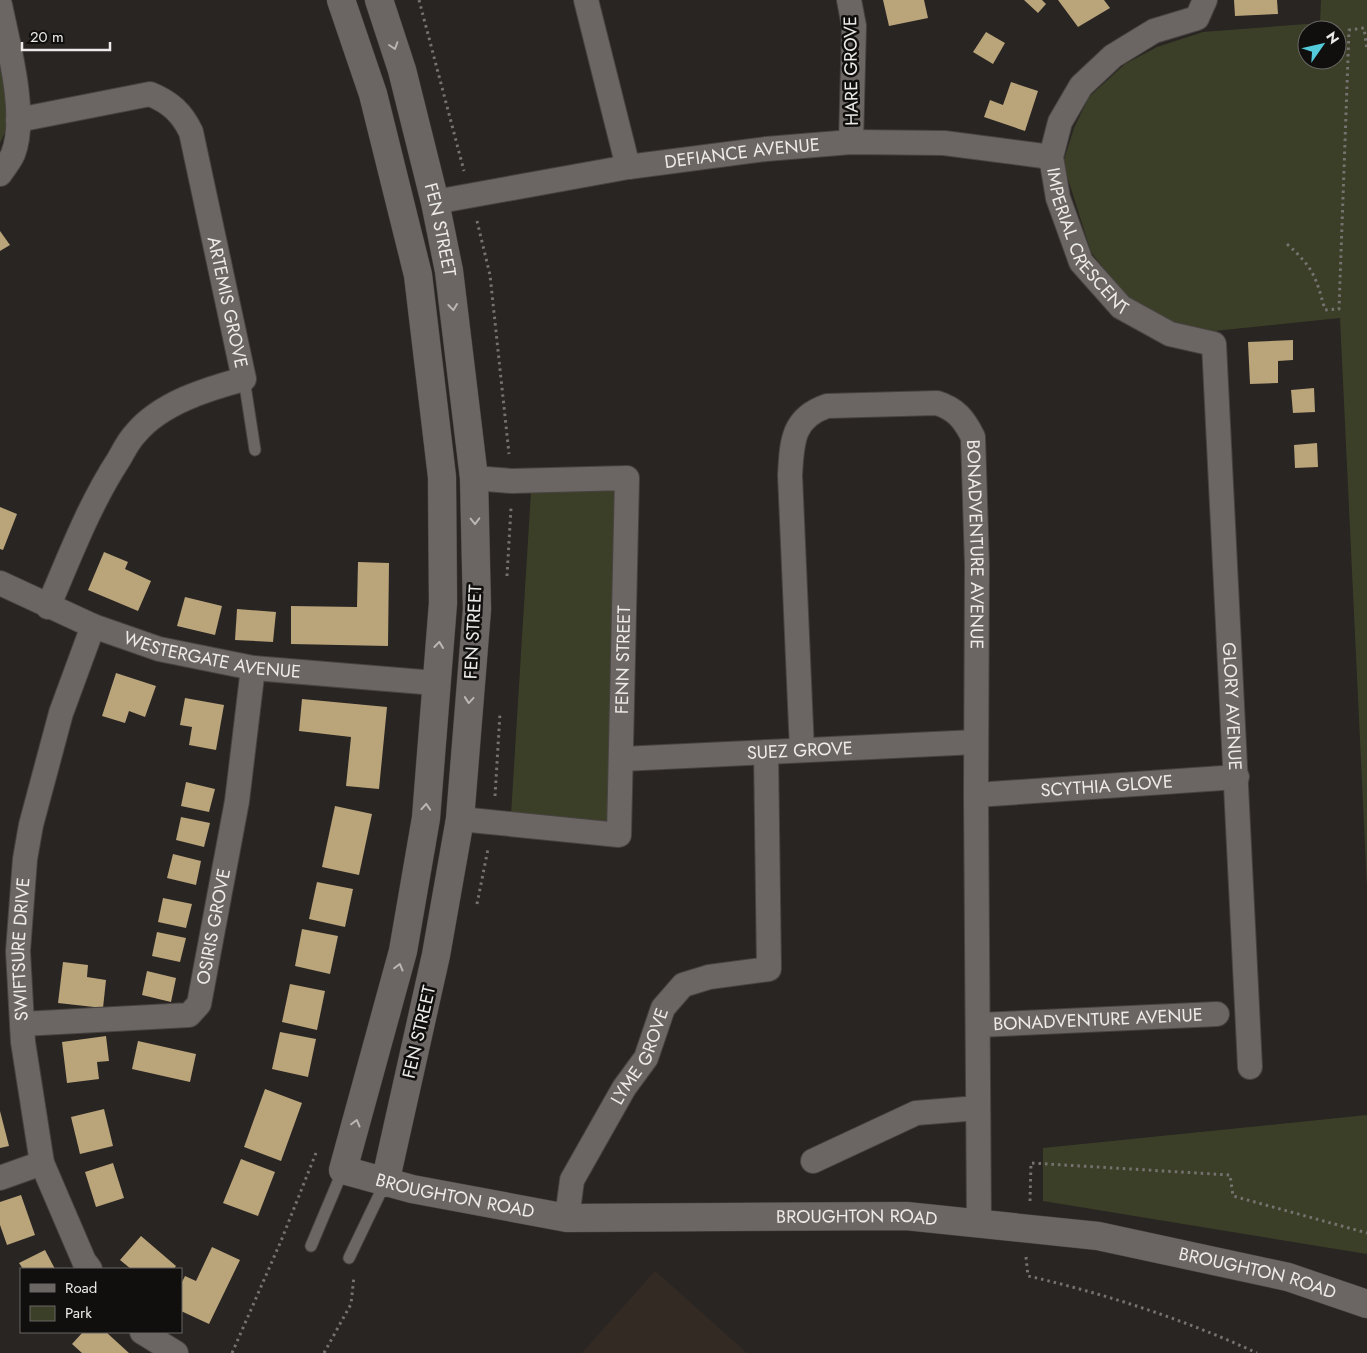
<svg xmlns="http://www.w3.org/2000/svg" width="1367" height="1353" font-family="Jost,sans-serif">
<rect width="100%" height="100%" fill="#292523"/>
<polygon fill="#342a24" points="655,1271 747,1353 582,1353"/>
<g fill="#3c3f27" fill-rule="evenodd">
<path d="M1321,0H1367V887L1340,318L1214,331L1171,322L1127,298L1091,252L1063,163L1074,128L1089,97L1125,64L1157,47L1203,32L1320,23ZM1307,30H1337V60H1307Z"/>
<polygon points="0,65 6,92 8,126 0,143"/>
<polygon points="616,489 608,825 511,815 531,492"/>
<polygon points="1367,1115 1367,1254 1043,1201 1043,1148"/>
</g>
<g fill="#baa47a">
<polygon points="883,0 924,0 928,18 889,26"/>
<polygon points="1024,0 1042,0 1046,4 1038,13"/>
<polygon points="1058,0 1104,0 1110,8 1078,27"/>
<polygon points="1234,0 1277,0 1278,14 1235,16"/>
<polygon points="986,32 1005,43 993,64 973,52"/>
<polygon points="1011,82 1038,91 1025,131 984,117 990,100 1003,105"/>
<polygon points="0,231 10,245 0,251"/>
<polygon points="1293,340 1293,360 1278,361 1278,383 1250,384 1248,342"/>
<polygon points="1314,388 1315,412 1293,413 1291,390"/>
<polygon points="1317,443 1318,467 1295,468 1294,445"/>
<polygon points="0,507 17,514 3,550 0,549"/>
<polygon points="104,552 128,562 125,569 151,581 138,611 88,590"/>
<polygon points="358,562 389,563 388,646 291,644 291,606 357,607"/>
<polygon points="185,597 222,606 215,635 177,626"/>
<polygon points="237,609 276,612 273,642 235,640"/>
<polygon points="116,673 156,686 145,717 129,711 125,723 102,716"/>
<polygon points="185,698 224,705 216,750 189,745 192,727 180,725"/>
<polygon points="302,699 387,707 379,789 346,786 351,737 299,731"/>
<polygon points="186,782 215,789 209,812 181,806"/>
<polygon points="335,806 372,814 359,875 322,867"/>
<polygon points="181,817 210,823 204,847 176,840"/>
<polygon points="173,854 201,861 196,885 167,878"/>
<polygon points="317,882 353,889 345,927 309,919"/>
<polygon points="163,898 192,904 186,928 158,922"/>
<polygon points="302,929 338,936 330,974 295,966"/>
<polygon points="157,932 186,938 180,962 152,956"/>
<polygon points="63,962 88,965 87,977 106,980 103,1008 58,1003"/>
<polygon points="147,971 176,978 171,1002 142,995"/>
<polygon points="290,984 325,991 317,1030 282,1022"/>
<polygon points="280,1032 316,1039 308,1077 272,1069"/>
<polygon points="106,1036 109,1061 97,1062 99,1079 67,1083 62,1042"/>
<polygon points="138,1041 196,1054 190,1082 132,1069"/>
<polygon points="265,1089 302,1103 281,1161 244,1147"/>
<polygon points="104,1109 113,1146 80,1154 71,1117"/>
<polygon points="0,1111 9,1146 0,1148"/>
<polygon points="241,1159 275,1172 258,1216 223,1203"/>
<polygon points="113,1163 124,1198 96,1207 85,1172"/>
<polygon points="21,1195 35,1235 7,1245 0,1225 0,1202"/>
<polygon points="141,1236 176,1266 174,1269 131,1269 120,1260"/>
<polygon points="212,1247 240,1260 209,1324 181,1311 181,1284 185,1276 196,1281"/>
<polygon points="45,1250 55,1269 23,1269 19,1263"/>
<polygon points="83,1332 106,1332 129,1353 82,1353 72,1344"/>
</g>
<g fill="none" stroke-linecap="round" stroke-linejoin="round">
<g stroke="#474341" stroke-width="13">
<g id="service">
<polyline points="244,379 255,450"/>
<polyline points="311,1246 343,1170"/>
<polyline points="349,1258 385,1183"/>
</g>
</g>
<g stroke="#474341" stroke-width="26">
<g id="minor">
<polyline points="586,0 628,167"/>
<polyline points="849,0 854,26 851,142"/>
<path id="s1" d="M1205,0L1197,18L1154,31L1113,56L1081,86L1060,122L1051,157L1058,198L1081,262L1121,307L1170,334L1214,344L1250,1067"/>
<path d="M0,5C8,44 28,116 13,154C10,161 4,168 0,174"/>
<path id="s2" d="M18,120L150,94C170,102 182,113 191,132L244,379C207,389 161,403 136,433C129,440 124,450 119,459C89,505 70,556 48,607"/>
<path id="s3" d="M435,202L628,167L766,149L851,142L944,143L1051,157"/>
<path id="s4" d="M0,583L93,626L159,649L253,668L435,683"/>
<path id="s5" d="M802,750L790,475C792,442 792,418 827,406L937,403C956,409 964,419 973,437L977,565L976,795L979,1224"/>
<path id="s6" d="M622,759L976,742"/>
<path id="s7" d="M976,795L1237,777"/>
<path id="s8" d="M460,819L619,835L627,478L512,481L474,478"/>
<path id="s9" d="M22,1024L189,1015L199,1004L237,801L253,668"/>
<path id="s10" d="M978,1025L1217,1014"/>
<polyline points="813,1161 916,1113 978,1108"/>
<polyline points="0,1178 42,1163"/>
<path id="s11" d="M567,1218L572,1180L624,1088L646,1058L663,1008L683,985L709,977L769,969L766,752"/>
<path id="s12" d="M90,1269L84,1261L42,1163L23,1042L18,951L25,859L31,825L61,713L93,626"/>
<polyline points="142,1332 176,1353"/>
</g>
</g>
<g stroke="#474341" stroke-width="29">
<g id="tertiary">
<path id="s13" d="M341,0L373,94L418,275L442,477L443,603L426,818L403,951L343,1170L412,1189L567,1218L906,1216L1098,1236L1288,1277L1367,1304"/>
<path id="s14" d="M379,0L402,70L435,202L449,271L474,478L477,609L460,819L436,955L385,1183"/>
</g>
</g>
<g stroke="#757270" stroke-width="3" stroke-dasharray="2.5 4" stroke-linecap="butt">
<polyline points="419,0 464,171"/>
<polyline points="477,221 490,275 509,454"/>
<path d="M1287,244C1313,267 1316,277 1325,310L1339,309L1349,30L1364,28L1367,50"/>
<polyline points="507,576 511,508"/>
<polyline points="495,796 500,713"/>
<polyline points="477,904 488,849"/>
<polyline points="1030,1201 1031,1163 1230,1175 1233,1196 1367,1233"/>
<path d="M1026,1257L1028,1276C1106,1294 1183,1319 1257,1353"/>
<polyline points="232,1353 281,1241 316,1153"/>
<polyline points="324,1353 351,1304 354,1276"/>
</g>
<use href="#service" stroke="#6b6663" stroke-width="11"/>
<use href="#minor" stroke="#6b6663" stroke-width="24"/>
<use href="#tertiary" stroke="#6b6663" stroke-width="28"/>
</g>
<defs><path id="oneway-chevron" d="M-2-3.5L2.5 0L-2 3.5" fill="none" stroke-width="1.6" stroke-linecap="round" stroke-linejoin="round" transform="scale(1.25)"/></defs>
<g stroke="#b9b6b3">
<use href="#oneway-chevron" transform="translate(394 46) rotate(72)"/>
<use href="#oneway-chevron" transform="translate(453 307) rotate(83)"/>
<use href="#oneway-chevron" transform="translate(475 521) rotate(89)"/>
<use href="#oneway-chevron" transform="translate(439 645) rotate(-84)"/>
<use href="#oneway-chevron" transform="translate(469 700) rotate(95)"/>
<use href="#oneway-chevron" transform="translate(426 807) rotate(-86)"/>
<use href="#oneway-chevron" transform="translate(399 967) rotate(-75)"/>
<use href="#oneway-chevron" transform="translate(356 1123) rotate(-75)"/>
</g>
<g text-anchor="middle" stroke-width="5" stroke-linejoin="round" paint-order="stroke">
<g font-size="18" fill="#edebe9" stroke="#100f0d">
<text transform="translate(851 71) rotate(-91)" y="6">HARE GROVE</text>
<text dy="6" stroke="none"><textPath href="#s3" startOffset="311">DEFIANCE AVENUE</textPath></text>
<text dy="6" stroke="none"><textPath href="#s14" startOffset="238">FEN STREET</textPath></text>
<text dy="6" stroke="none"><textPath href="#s1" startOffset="328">IMPERIAL CRESCENT</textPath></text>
<text dy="6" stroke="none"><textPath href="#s2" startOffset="366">ARTEMIS GROVE</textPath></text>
<text dy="6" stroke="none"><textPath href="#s5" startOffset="629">BONADVENTURE AVENUE</textPath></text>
<text transform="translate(473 632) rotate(-87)" y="6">FEN STREET</text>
<text dy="6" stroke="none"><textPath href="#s4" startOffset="226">WESTERGATE AVENUE</textPath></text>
<text dy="6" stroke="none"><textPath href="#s8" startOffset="335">FENN STREET</textPath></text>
<text dy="6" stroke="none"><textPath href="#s1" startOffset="868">GLORY AVENUE</textPath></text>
<text dy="6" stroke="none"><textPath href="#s6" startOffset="178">SUEZ GROVE</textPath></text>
<text dy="6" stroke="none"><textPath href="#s7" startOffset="131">SCYTHIA GLOVE</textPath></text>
<text dy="6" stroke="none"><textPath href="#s9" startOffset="261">OSIRIS GROVE</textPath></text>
<text dy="6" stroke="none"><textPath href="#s12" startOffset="332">SWIFTSURE DRIVE</textPath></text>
<text dy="6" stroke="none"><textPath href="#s10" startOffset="120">BONADVENTURE AVENUE</textPath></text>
<text transform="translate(419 1032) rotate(-77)" y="6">FEN STREET</text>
<text dy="6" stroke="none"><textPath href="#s11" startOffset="180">LYME GROVE</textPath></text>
<text dy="6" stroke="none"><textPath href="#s13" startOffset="1308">BROUGHTON ROAD</textPath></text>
<text dy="6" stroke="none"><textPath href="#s13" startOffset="1712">BROUGHTON ROAD</textPath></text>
<text dy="6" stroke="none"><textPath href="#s13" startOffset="2118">BROUGHTON ROAD</textPath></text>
</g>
</g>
<rect x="20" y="1268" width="162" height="65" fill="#100f0d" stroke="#686765"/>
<rect x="30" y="1284" width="25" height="8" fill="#6b6663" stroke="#686765"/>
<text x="65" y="1293" font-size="15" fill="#edebe9">Road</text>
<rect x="30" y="1306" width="25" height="15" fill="#3c3f27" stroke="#686765"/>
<text x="65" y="1318" font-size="15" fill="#edebe9">Park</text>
<g transform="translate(1322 45) rotate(56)"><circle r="24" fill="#100f0d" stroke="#686765"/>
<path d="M0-4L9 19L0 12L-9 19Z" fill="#53cbdb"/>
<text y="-8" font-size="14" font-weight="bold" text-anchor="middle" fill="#edebe9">N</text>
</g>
<path d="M22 42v8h88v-8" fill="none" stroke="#edebe9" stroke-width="2.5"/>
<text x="30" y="42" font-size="15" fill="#edebe9" stroke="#100f0d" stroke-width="4" paint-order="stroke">20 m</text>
</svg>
